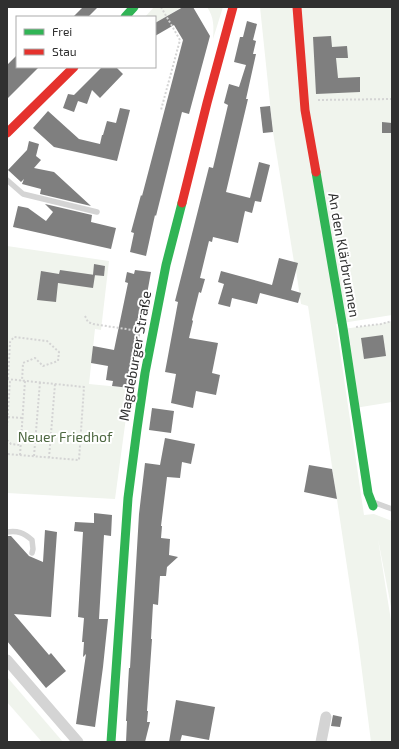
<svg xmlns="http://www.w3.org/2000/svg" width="399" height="749" font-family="'Exo 2',sans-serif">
<rect width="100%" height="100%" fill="#fff"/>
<g fill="#f0f4ed">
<polygon points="154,7 182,7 155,23 155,17 145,17"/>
<path d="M207,7H223L213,39C214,27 214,17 207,7Z"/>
<polygon points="260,7 392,7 392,315 336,324 364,515 374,514 392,521 392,612 378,539 392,627 392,742 371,742 358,640 308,306 301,304 296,270 297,263 294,262 273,132"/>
<polygon points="7,246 109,261 101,330 95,329 89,384 130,388 115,499 7,493"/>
<polygon points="392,321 392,402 355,408 343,329 380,324"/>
<polygon points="7,677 63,742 42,742 7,702"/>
</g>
<g fill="#7f7f7f">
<polygon points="83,7 98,7 88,17 73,17"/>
<polygon points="183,7 193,7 210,36 189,114 182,112 156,216 155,215 146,256 130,252 134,233 131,232 141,195 142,196 183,40 174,25 155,36 155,23"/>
<polygon points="247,21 257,24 253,40 256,41 253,54 256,54 246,99 248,99 226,192 250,198 259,162 270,165 261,202 255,201 252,213 245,211 238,243 213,237 212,242 209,241 200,278 205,279 201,293 199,292 192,320 193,321 189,338 218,343 212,373 220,375 216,395 196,391 193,408 171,403 176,374 165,372 178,302 175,301 209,167 213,168 228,105 224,103 229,84 239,87 246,65 234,62 240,37 243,37"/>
<polygon points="331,36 332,47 347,46 348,58 336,58 338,78 360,77 360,92 316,94 313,37"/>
<polygon points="17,55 17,67 39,67 7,99 7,65"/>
<polygon points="102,67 116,67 123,74 100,98 92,90 87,104 78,101 74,112 63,108 68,94 74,95"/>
<polygon points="270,106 273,132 263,133 260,107"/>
<polygon points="120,108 130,110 117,161 54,147 33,128 48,111 79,139 100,144 102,135 103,135 107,121 116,123"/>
<polygon points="382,122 392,123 392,133 382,133"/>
<polygon points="29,141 39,144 36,156 41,160 34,168 54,172 91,206 40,194 41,189 22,184 24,179 21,182 8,170 27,150"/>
<polygon points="45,204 92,215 91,222 116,228 111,249 13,227 18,206 28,208 46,221 53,212"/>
<polygon points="279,258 298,263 291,290 301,293 298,303 260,293 257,304 232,298 230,307 218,304 224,284 218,282 221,271 272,285"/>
<polygon points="94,264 105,266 104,276 93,275"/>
<polygon points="60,270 95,275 93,288 58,283 56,302 37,300 41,271 59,274"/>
<polygon points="135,270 151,272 130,388 112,386 113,381 106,380 108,366 91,363 93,346 114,350 128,283 125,282 127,272 134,274"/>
<polygon points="383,335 386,356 364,359 361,338"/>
<polygon points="152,408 174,411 171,433 149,430"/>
<polygon points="165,438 195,444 191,464 182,462 180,478 167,477 161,526 162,526 161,538 170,539 169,555 178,557 167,567 166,576 160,576 158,605 153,604 151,639 152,639 147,711 148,711 147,722 150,722 145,742 126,742 127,721 126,721 129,668 130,668 139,514 145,463 160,465"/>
<polygon points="309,465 332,469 337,499 304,492"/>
<polygon points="94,513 112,515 111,536 104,535 99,619 108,619 103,667 95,727 76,724 86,654 83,657 84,642 82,642 84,618 78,617 83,532 74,531 75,522 94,523"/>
<polygon points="45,530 57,532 51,617 14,614 49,655 51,653 66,671 46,688 7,641 7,536 11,536 29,556 43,562"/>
<polygon points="176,700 215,707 209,740 182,735 180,742 169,742"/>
<polygon points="333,715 342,717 340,727 331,726"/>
</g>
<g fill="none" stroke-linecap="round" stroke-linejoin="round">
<g stroke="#d4d4d4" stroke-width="2" stroke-dasharray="2 2" stroke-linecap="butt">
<polyline points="161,7 180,40 161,110"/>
<polyline points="318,100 392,99"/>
<polyline points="85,316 88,322 93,324 139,331"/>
<polyline points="356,327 381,324 392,321"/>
<polyline points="7,379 84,387 79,460 7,454"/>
<polyline points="8,379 10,342 14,337 47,341 59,352 58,361 43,366 35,358 23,363 22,381"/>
<polyline points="8,417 23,418"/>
<polyline points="7,427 10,380"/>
<polyline points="7,440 11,444 21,445"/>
<polyline points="20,455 25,381"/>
<polyline points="34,456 40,382"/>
<polyline points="49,458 55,384"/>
</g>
<g stroke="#d4d4d4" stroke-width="5.5">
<polyline points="7,180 23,194 97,212"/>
<polyline points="373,502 392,509"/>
<path d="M7,532C17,530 24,533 32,540L33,549L32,553"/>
</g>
<g stroke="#d4d4d4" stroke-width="11">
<polyline points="7,660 78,742"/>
<polyline points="321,742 326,717"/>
</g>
<g stroke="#30b455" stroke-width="9">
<polyline points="125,17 134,7"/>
<polyline points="316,172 343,328 368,493 373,506"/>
<polyline points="111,742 128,498 137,429 145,373 166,265 182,203"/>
</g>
<g stroke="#e5322d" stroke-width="9">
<polyline points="297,7 305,110 316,172"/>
<polyline points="7,133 74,67"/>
<polyline points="182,203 207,103 233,7"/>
</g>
</g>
<g text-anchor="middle" stroke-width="4" stroke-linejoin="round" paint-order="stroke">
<g font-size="14" fill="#303030" stroke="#fff">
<text transform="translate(344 255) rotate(80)" y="5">An den Klärbrunnen</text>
<text transform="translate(135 356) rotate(-80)" y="5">Magdeburger Straße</text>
</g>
<g font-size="14" fill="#4e6841" stroke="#fff">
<text x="65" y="442">Neuer Friedhof</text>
</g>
</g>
<rect width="399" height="749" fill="none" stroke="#303030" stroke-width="16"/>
<rect x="16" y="16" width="140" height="52" fill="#ffffff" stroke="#acacac"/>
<rect x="24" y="29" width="20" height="6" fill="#30b455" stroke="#acacac"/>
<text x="52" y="36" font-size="12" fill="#303030">Frei</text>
<rect x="24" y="49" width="20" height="6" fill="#e5322d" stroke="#acacac"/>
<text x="52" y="56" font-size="12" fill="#303030">Stau</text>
</svg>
